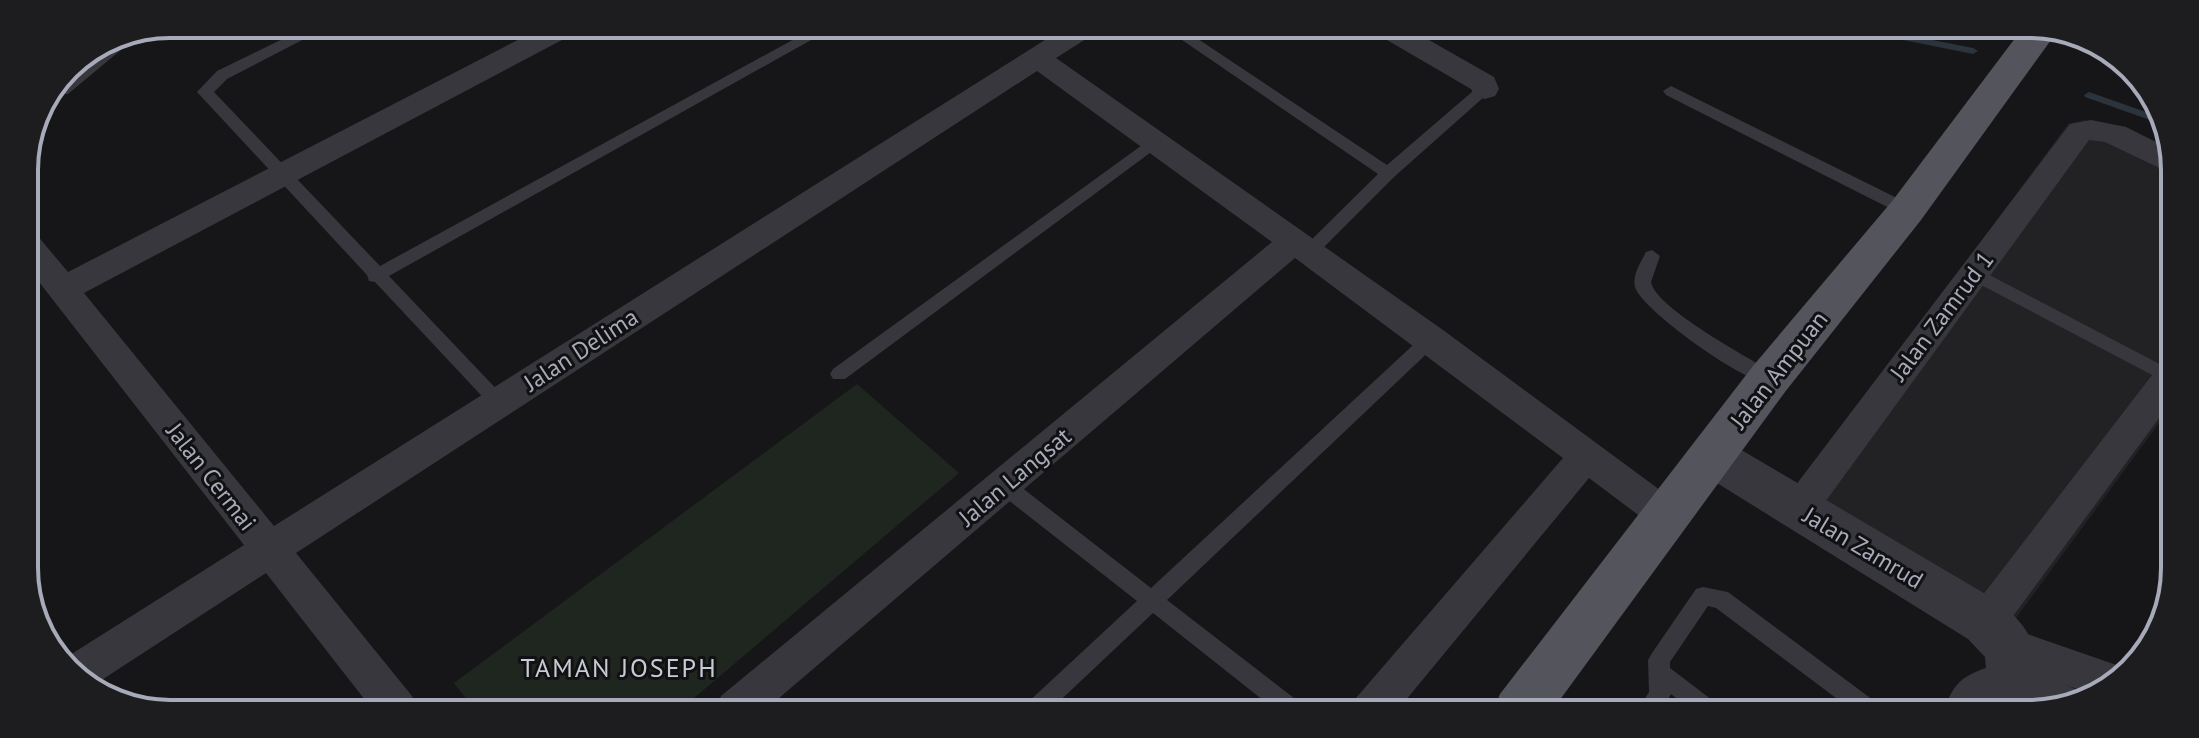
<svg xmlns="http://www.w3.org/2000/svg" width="2199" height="738" font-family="'PT Sans',sans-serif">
<rect width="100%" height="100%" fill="#161618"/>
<polygon fill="#222225" points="2084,120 2111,125 2172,154 2171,407 2013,622 1777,516 2068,124"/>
<polygon fill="#1e261f" points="857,384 959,473 680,710 475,710 454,683"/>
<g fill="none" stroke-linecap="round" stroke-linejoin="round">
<g fill="#2b343d" fill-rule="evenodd">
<polygon points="1859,29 1877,29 1973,48 1978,51 1973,54 1864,32"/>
<polygon points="2089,92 2160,117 2164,125 2085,97 2084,95"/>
</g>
<g fill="#37373d" fill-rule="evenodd">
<polygon points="313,24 333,24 227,79 214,92 380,266 818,26 836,26 389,276 505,398 508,403 505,408 493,408 375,282 369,281 367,275 197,92 217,71"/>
<polygon points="1163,27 1180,27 1387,165 1480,85 1490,85 1493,89 1394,177 1315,256 1309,258 1301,252 1303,248 1378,174"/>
<polygon points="1671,86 1913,206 1915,210 1913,214 1901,214 1666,95 1663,91"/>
<polygon points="1156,135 1164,140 1162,144 845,379 833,379 830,374 833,369"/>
<path d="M1652,250L1660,256L1651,282C1656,309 1750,358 1775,374L1778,379L1775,384C1755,391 1641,310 1635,287C1632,275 1641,262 1646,252Z"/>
<polygon points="1974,267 2171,370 2171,385 1968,278 1966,273 1968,268"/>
<polygon points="1431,332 1437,334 1440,339 1437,344 1167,600 1303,705 1306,712 1278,712 1153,613 1049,711 1023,711 1026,704 1137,601 998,492 995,486 998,480 1005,478 1012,480 1151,588 1425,334"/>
<polygon points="1703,587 1728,592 1881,706 1884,713 1856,713 1716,608 1708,606 1670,662 1670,668 1720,706 1723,713 1695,713 1671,694 1660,713 1636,713 1649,692 1648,660 1652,653 1696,589"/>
</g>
<g fill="#37373d" fill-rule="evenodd">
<polygon points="547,25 582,25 579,31 84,293 274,526 1067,26 1100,27 1097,32 1056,58 1443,330 1679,504 1684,515 1679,526 1666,531 1653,526 1589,478 1396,712 1350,712 1356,698 1563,458 1295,258 765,710 715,710 721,696 1272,242 1037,71 296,553 412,696 418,710 372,709 266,573 94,685 61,664 62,660 244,545 25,264 25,230 36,234 68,272"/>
<polygon points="1372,27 1406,27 1494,77 1499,89 1495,96 1485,99 1475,96 1471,89 1375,33"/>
<polygon points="136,31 134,39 68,94 54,95 67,67 115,35"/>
<polygon points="2091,120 2126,127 2172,150 2172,174 2105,142 2089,140 1812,520 1799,525 1786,520 1781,509 1786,498 2070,124"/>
<polygon points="2171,362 2171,402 2002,631 2010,628 2128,669 2118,683 2091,694 1996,660 1990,647 1995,637 1986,640 1972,635 1966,622 1972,609 2159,366"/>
</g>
<path fill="#37373d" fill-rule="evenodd" d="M1712,436L1728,442L2004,605C2028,630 2035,638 2038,672L2075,689L2079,698L2038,714L1942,713C1954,686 1957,678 1986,668L1985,657L1968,639L1696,470L1689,456L1696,442Z"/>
<polygon fill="#53545c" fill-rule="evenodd" points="2022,29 2059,29 1921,220 1785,392 1551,712 1493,712 1500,694 1753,366 1893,200"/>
</g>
<g text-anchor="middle" stroke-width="6" stroke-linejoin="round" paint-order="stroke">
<g font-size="24" fill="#a7abb9" stroke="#111113">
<text transform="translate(1942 316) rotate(-53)" y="8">Jalan Zamrud 1</text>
<text transform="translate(581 350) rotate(-33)" y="8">Jalan Delima</text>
<text transform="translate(1779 370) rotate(-52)" y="8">Jalan Ampuan</text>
<text transform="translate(211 477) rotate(52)" y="8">Jalan Cermai</text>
<text transform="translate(1015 477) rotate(-40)" y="8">Jalan Langsat</text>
<text transform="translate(1863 548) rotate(31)" y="8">Jalan Zamrud</text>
</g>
<g font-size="26" letter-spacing="2" fill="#c8cbd4" stroke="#111113">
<text x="619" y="677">TAMAN JOSEPH</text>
</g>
</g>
<path d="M0 0H2199V738H0ZM170 38H2029A132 132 0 0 1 2161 170V568A132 132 0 0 1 2029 700H170A132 132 0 0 1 38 568V170A132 132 0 0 1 170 38Z" fill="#1d1d20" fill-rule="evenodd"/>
<path fill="none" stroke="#a7abb9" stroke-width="4" d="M170 38H2029A132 132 0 0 1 2161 170V568A132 132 0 0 1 2029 700H170A132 132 0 0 1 38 568V170A132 132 0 0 1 170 38Z"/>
</svg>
